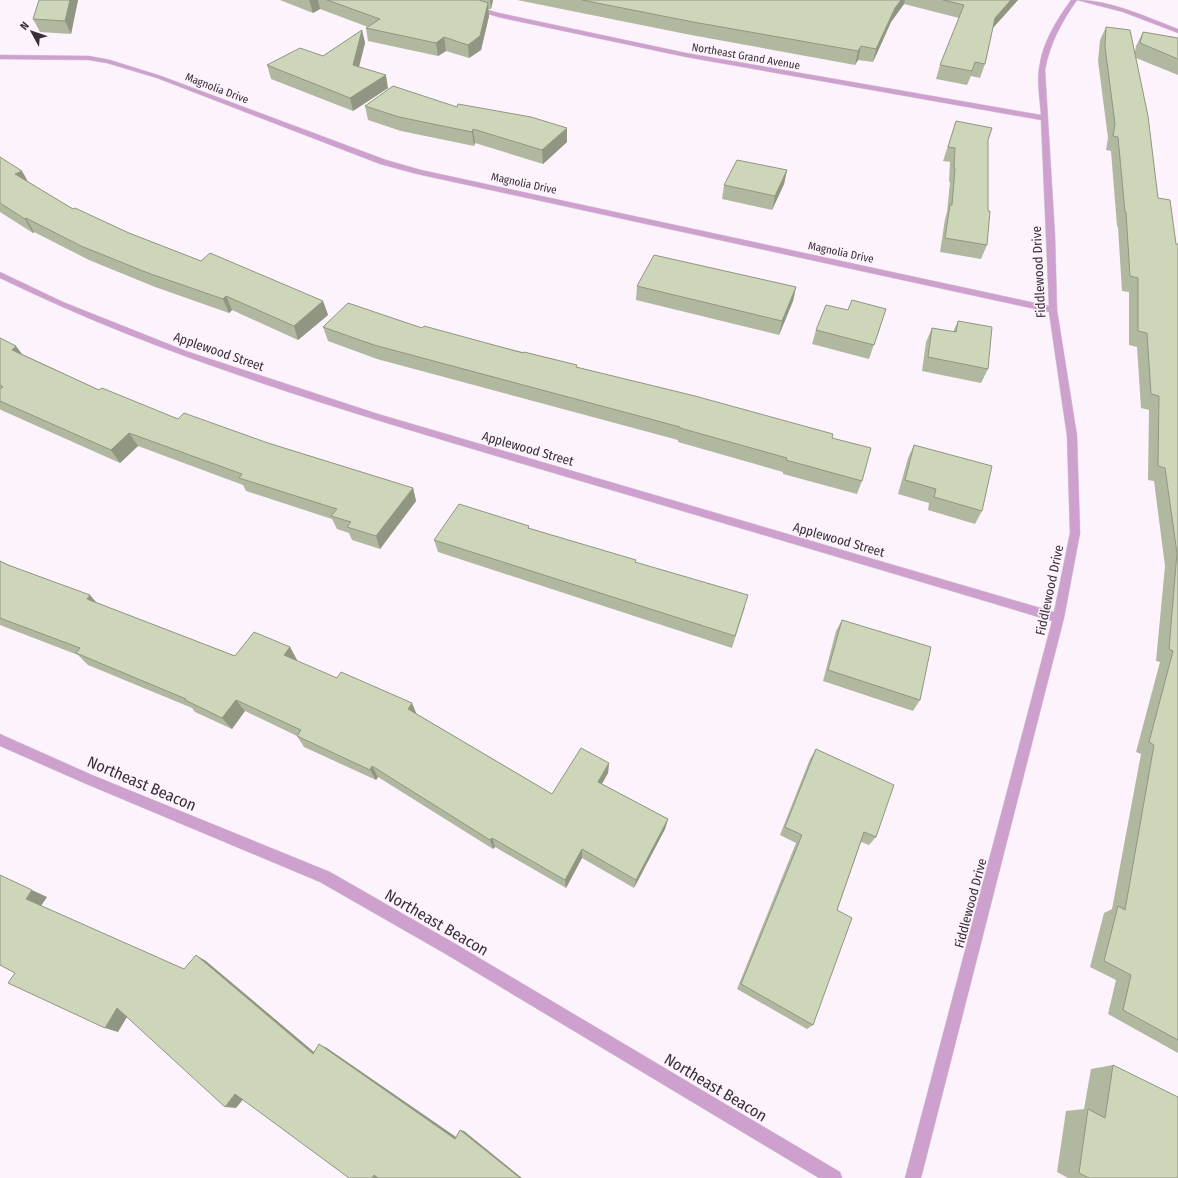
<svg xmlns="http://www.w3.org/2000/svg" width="1178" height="1178" font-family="'Fira Sans Condensed',sans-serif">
<rect width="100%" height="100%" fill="#fdf3fd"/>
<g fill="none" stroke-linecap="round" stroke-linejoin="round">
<g stroke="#dad0da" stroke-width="1">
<g id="minor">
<path d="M443,0H452L499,13L686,53L1041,115C1040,100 1037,84 1039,69C1042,43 1056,21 1071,0H1077C1061,23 1050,43 1045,70L1055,236L1057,310L1077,436L1080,533L1064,618L921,1178H905L1052,621C872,567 693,514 513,461C339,409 164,358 0,278V272L63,302L186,351L378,414L1054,612L1070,533L1067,436L1049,312L417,174L380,164L157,78L107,63L89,60L0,59V55L89,56L110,60L161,76L386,160L421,170L1049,306L1041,120L686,57L498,17Z"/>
<path d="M1077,0C1111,0 1146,17 1178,29V33L1123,12Z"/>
<polygon points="0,734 92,775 330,872 454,943 840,1172 842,1178 819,1178 444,953 320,882 84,783 0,746"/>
</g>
</g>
<use href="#minor" fill="#cea0ce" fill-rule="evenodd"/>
</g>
<g fill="#b0b89f">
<polygon points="39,0 78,0 71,34 40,32 33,19"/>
<polygon points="280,0 493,0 491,9 488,9 489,16 481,50 469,58 446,51 438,56 368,41 366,28 368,27 320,9 313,13"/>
<polygon points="517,0 1018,0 993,28 985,64 980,78 971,76 967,85 936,79 940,65 959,18 904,4 891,22 873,62 858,60 855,65 691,35"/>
<polygon points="1106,27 1135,52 1136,46 1143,32 1178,38 1178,75 1136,58 1158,198 1176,244 1178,244 1178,1053 1108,1014 1116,980 1090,967 1104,913 1112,909 1141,754 1136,752 1160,662 1156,661 1165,566 1154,481 1148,480 1149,410 1141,408 1137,347 1129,345 1129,292 1122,291 1118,227 1117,226 1111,151 1106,150 1108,138 1098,61 1100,40"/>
<polygon points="362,30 365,43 359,67 388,88 353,111 271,79 267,65 323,56"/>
<polygon points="365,106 567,142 543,164 475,143 474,146 401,131 368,120"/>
<polygon points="956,121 988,140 987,245 981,259 940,252 945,219 947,212 950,182 949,182 950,162 943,161"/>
<polygon points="0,157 27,181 73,209 129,233 201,261 323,301 328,315 298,340 232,310 229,313 155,287 89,260 34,232 33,233 0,212"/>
<polygon points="787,170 784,184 772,210 722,199 724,185"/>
<polygon points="637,286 796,287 793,301 779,335 636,300"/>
<polygon points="886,309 869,359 812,344 816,330 848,310"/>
<polygon points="958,321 988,369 981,383 922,371 926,342 932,328 953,332"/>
<polygon points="323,327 422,328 577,365 577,367 832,438 862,481 857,494 783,474 783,472 678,442 678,440 377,359 328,341"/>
<polygon points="0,338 16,346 22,354 99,390 178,419 268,443 413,488 416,501 380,549 352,540 349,533 337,529 332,519 246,491 243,485 138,446 120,463 1,410 0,409"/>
<polygon points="914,445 982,511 975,524 928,510 929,503 898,494 908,458"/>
<polygon points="529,526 529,528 635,562 745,607 732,648 438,552 434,540"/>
<polygon points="0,561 96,603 235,656 290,647 297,660 296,661 417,714 552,794 609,763 608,773 602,784 668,819 665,829 634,888 582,858 566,888 495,847 493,849 378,777 376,780 304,747 297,736 245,711 232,729 195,712 192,708 88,665 78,655 0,625"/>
<polygon points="842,620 920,700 913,711 823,681 836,631"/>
<polygon points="816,749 876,837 869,845 861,842 837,910 813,1025 807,1029 737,989 796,843 780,835 810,759"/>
<polygon points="1113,1065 1178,1178 1068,1178 1057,1172 1066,1111 1084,1109 1091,1069"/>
</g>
<g fill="#909682">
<polygon points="70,0 78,0 71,34 65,21"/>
<polygon points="309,0 318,0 320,9 313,13"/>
<polygon points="490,0 493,0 491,9"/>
<polygon points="901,0 905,0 904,4 891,22 873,62 876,49 895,8"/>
<polygon points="1011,0 1018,0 990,31 995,18"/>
<polygon points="488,3 489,16 481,50 469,58 468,45"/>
<polygon points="362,30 365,43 356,78 353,65"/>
<polygon points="444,37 446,51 438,56 436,43"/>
<polygon points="861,46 858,60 855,65 858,51"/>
<polygon points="386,75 388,88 353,111 350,98"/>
<polygon points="567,128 567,142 543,164 542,150"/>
<polygon points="473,129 475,143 474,146 472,132"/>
<polygon points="787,170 784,184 772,210 775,196"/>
<polygon points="22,171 30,185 15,174"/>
<polygon points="26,218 34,232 33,233 25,219"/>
<polygon points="796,287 793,301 779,335 782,321"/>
<polygon points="226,296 232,310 229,313 223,299"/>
<polygon points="323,301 328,315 298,340 294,326"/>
<polygon points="16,346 26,360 12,350"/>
<polygon points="129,433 138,446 120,463 111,450"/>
<polygon points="413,488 416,501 380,549 376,536"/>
<polygon points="90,595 102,609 87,599"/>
<polygon points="290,647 297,660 291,667 284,655"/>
<polygon points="236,700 245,711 232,729 222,718"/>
<polygon points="412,703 417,715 408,709"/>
<polygon points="609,763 608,773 597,792 598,782"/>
<polygon points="372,766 378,777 376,780 370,770"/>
<polygon points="668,819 665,829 634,888 636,880"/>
<polygon points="492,838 495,847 493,849 490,840"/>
<polygon points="582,849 582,858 566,888 565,880"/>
<polygon points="32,890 47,897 41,906 26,899"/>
<polygon points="196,955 206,961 320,1057 313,1054"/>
<polygon points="117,1008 130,1012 118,1032 105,1028"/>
<polygon points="319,1044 327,1048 459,1139 455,1139"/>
<polygon points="235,1094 246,1096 236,1108 225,1107"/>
<polygon points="460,1130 464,1131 522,1178 520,1178"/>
<polygon points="374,1175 378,1178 372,1178"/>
</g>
<g fill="#cdd6b9" stroke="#909682">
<polygon points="39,0 70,0 65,21 33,19"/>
<polygon points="327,0 479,0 488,3 480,36 468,45 444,37 436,43 366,28 380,19"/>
<polygon points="582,0 901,0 895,8 876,49 861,46 858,51 693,22"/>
<polygon points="943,0 1011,0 995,18 985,64 975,62 972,71 940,65 964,5"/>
<polygon points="1106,27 1130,30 1148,116 1158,198 1170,200 1176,244 1178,244 1178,1040 1123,1010 1131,975 1104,961 1118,906 1125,910 1154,745 1149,742 1173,651 1169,649 1177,553 1165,468 1158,466 1159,396 1151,394 1147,333 1138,331 1138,278 1130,276 1126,212 1125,212 1118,137 1113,136 1115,124 1105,47"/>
<polygon points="362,30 353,65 386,75 350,98 267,65 300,48 323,56"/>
<polygon points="1143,32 1178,38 1178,59 1140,43"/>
<polygon points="393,86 457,107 458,104 531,117 567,128 542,150 473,129 472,132 399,117 365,106"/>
<polygon points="956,121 992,128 988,140 988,211 990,211 987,245 945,238 950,205 952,205 955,168 954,168 955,148 948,147"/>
<polygon points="0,157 22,171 15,174 73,209 75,208 129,233 201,261 210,253 323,301 294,326 226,296 223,299 148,273 81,246 26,218 25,219 0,203"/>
<polygon points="737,160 787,170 775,196 724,185"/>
<polygon points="654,255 796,287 782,321 637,286"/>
<polygon points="852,300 886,309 874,345 816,330 826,305 848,310"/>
<polygon points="348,303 422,328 424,326 523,353 524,352 577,365 576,367 695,396 833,434 832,438 871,448 862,481 786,460 787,458 680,428 680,427 374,345 323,327"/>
<polygon points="958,321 992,327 988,369 928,357 932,328 956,332"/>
<polygon points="0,338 16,346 12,350 99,390 102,388 178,419 184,413 268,443 413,488 376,536 347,527 351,522 331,516 337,509 239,478 242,474 129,433 111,450 0,401 0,389 3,387 0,385"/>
<polygon points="914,445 992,466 982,511 934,497 936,489 905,480"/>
<polygon points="459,504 529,526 528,528 636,560 635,562 748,595 735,636 434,540"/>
<polygon points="0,561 8,565 90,595 87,599 235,656 254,632 290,647 284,655 337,678 341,672 412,703 408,709 552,794 581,748 609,763 598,782 668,819 636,880 582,849 565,880 492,838 490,840 372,766 370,770 297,736 301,730 236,700 222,718 185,700 186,699 76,653 80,648 0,618"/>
<polygon points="842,620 931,647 920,700 828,670"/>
<polygon points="816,749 894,785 876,837 864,832 837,910 852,918 813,1025 741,984 802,835 785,827"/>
<polygon points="0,875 32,890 26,899 184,969 196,955 313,1054 319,1044 455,1139 460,1130 520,1178 378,1178 374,1175 372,1178 349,1178 235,1094 225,1107 117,1008 105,1028 8,983 15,973 0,965"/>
<polygon points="1113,1065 1178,1097 1178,1178 1089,1178 1079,1173 1088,1109 1105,1118"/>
</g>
<g text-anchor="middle" stroke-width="3" stroke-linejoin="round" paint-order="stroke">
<g font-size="11" fill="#382f38" stroke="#fdf3fd">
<text transform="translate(746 56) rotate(10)" y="4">Northeast Grand Avenue</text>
<text transform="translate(217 88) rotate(21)" y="4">Magnolia Drive</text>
<text transform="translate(524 183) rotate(12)" y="4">Magnolia Drive</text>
<text transform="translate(841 252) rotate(12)" y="4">Magnolia Drive</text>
</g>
<g font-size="13" fill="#382f38" stroke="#fdf3fd">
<text transform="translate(1038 272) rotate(-93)" y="5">Fiddlewood Drive</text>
<text transform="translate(219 351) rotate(19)" y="5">Applewood Street</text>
<text transform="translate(528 448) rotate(16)" y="5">Applewood Street</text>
<text transform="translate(839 539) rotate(16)" y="5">Applewood Street</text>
<text transform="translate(1049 590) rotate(-78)" y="5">Fiddlewood Drive</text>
<text transform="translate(970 903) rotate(-75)" y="5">Fiddlewood Drive</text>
</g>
<g font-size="16" fill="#382f38" stroke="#fdf3fd">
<text transform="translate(142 783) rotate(23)" y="6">Northeast Beacon</text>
<text transform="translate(437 922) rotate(30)" y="6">Northeast Beacon</text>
<text transform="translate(716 1087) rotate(31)" y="6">Northeast Beacon</text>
</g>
</g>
<g transform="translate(32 32) rotate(310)" stroke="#fdf3fd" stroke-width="3" paint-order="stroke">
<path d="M0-3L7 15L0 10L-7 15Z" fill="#382f38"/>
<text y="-6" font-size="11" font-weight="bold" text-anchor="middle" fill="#382f38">N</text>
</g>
</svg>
